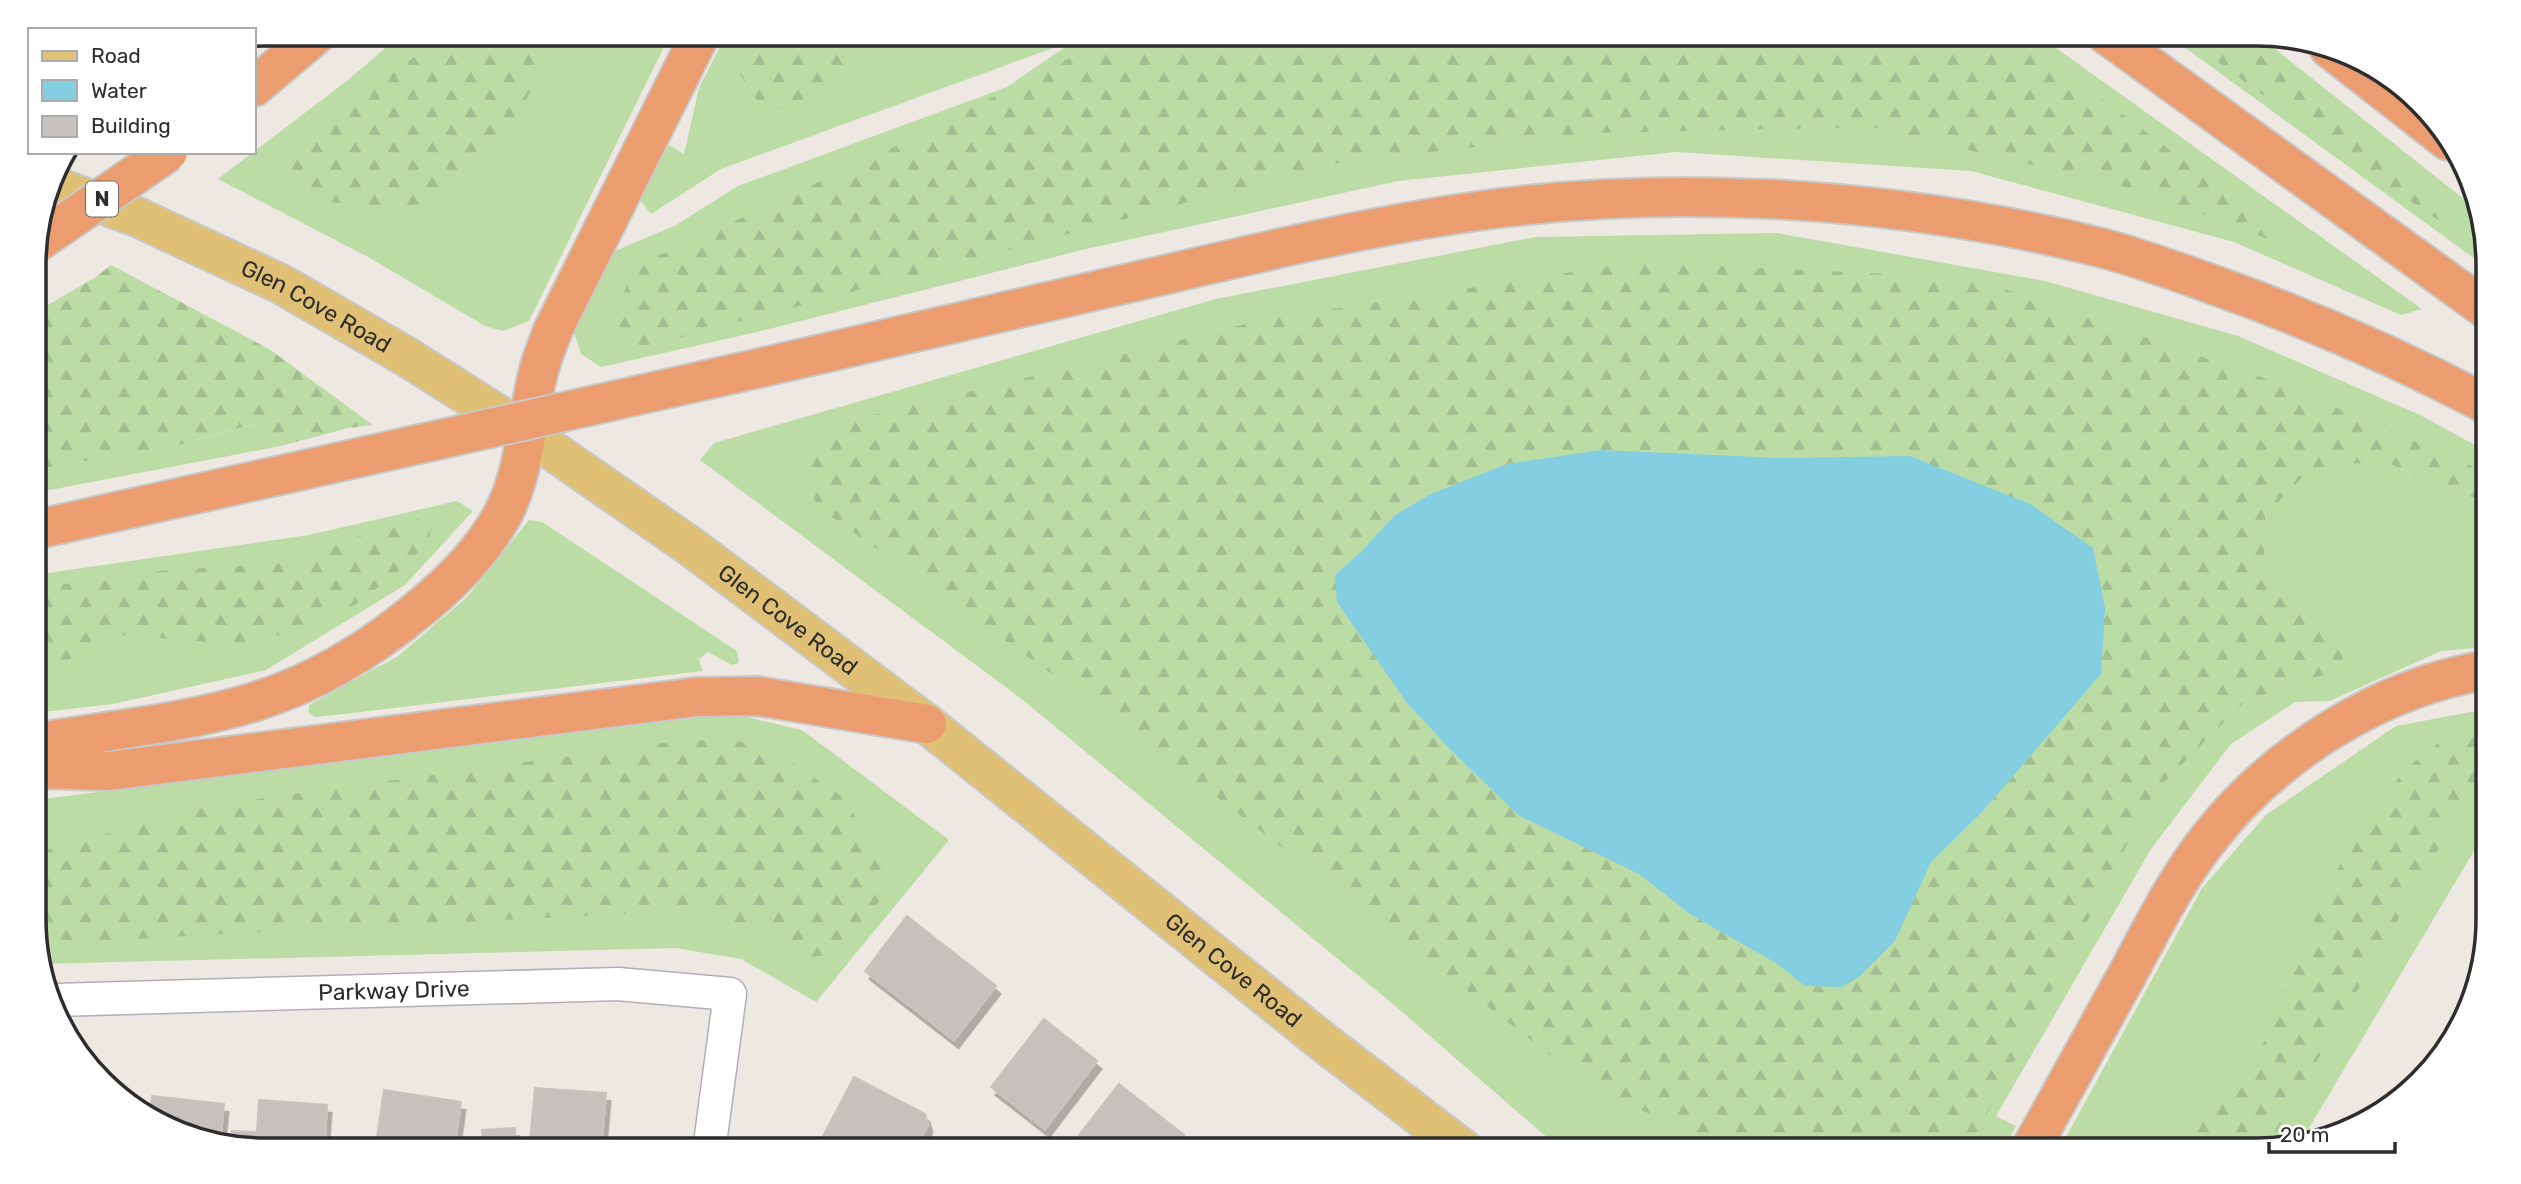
<svg xmlns="http://www.w3.org/2000/svg" width="2521" height="1184" font-family="Rubik,sans-serif">
<defs>
<pattern id="forest-firs" width="22" height="20" patternUnits="userSpaceOnUse" patternTransform="scale(1.75)"><rect width="22" height="20" fill="#bcdca6"/><path d="M5 1l3.5 6h-7zM16 11l3.5 6h-7z" fill="#a2bd8f"/></pattern>
<filter id="shadow"><feDropShadow dx="4.5" dy="8" stdDeviation="0" flood-color="#0004"/></filter>
</defs>
<rect width="100%" height="100%" fill="#ede8e2"/>
<g fill="#bcdca6">
<polygon points="403,33 671,33 529,321 503,331 485,326 370,258 218,179 348,80"/>
<polygon points="727,33 2035,33 2422,309 2401,315 2234,242 1971,171 1676,152 1398,181 1086,249 753,333 601,367 581,354 574,332 593,284 615,251 676,225 738,186 1007,87 1075,40 721,169 651,214 640,200 669,145 684,154 699,88"/>
<polygon points="2165,33 2255,33 2475,208 2486,234 2486,267"/>
<polygon points="1777,233 2045,281 2238,336 2420,415 2486,451 2487,647 2441,651 2330,701 2295,702 2231,744 2151,849 1996,1116 2016,1126 2003,1150 1568,1150 1543,1134 1394,1005 1019,697 700,460 714,443 1216,299 1535,237"/>
<polygon points="258,423 281,446 34,493 34,470 179,445"/>
<polygon points="457,501 473,511 405,585 266,670 113,704 35,713 34,575 309,535"/>
<polygon points="529,520 542,522 737,651 739,663 732,665 708,652 699,659 703,671 344,714 315,717 308,713 309,705 398,656 466,598"/>
<polygon points="2487,709 2487,829 2302,1140 2272,1150 2059,1150 2202,888 2267,814 2396,726"/>
<polygon points="727,712 802,730 949,840 816,1002 741,959 676,948 41,964 35,950 35,800"/>
</g>
<g fill="url(#forest-firs)" fill-rule="evenodd">
<polygon points="447,33 583,33 544,67 498,151 429,211 329,202 280,171 283,154"/>
<polygon points="760,33 876,33 822,101 764,111 740,74"/>
<polygon points="1250,33 2016,33 2221,189 2291,233 2288,247 2208,216 2125,187 1872,127 1590,133 1331,164 637,349 616,327 615,312 636,265 681,246 909,140 1101,42 1188,41"/>
<polygon points="2178,33 2233,33 2486,239 2486,253 2364,169"/>
<path d="M1638,262L1972,278L2281,384L2474,467L2487,478V501L2442,489L2391,464L2341,463L2304,476L2265,515L2264,564L2294,605L2353,648L2329,674L2296,681L2242,704L2155,791L1978,1131L1963,1150H1725L1589,1085L1125,726L818,507L804,477L816,440L853,420L1262,320ZM1601,450L1781,458L1910,456L2101,674L1982,812L1931,862L1895,941L1859,977L1842,987L1805,986L1776,963L1690,914L1639,874L1518,815L1451,750L1407,703L1337,602L1335,575L1361,552L1395,514L1431,494L1507,464Z"/>
<polygon points="111,265 269,349 373,425 348,428 281,446 257,423 179,445 34,470 34,313 96,277"/>
<polygon points="417,519 432,523 428,544 394,575 356,604 307,626 249,645 119,635 35,676 35,588 158,571 284,563 371,532"/>
<polygon points="2487,734 2487,772 2470,794 2266,1150 2177,1150 2263,1044 2332,877 2403,771 2440,742"/>
<polygon points="735,740 779,754 841,796 887,863 888,890 852,936 835,954 793,959 768,933 688,907 637,913 35,944 35,853 214,805 678,741"/>
</g>
<polygon fill="#83cee1" points="1601,450 1781,458 1910,456 2030,504 2093,548 2105,608 2101,674 1982,812 1931,862 1895,941 1859,977 1842,987 1805,986 1776,963 1690,914 1639,874 1518,815 1451,750 1407,703 1337,602 1335,575 1361,552 1395,515 1431,494 1507,464"/>
<g fill="#c6c1bd" stroke="#c8c3bc" stroke-width="2" filter="url(#shadow)">
<polygon points="907,916 996,986 954,1040 865,971"/>
<polygon points="1044,1019 1097,1061 1045,1129 991,1087"/>
<polygon points="854,1077 925,1114 928,1125 914,1151 850,1151 823,1136"/>
<polygon points="1119,1084 1184,1135 1171,1151 1100,1151 1079,1135"/>
<polygon points="535,1088 606,1093 601,1151 529,1151"/>
<polygon points="384,1090 461,1102 454,1151 375,1151"/>
<polygon points="152,1096 224,1104 220,1142 175,1133 150,1113"/>
<polygon points="259,1100 327,1105 324,1151 264,1151 231,1144 232,1131 257,1132"/>
<polygon points="515,1128 516,1151 483,1151 482,1130"/>
</g>
<g fill="none" stroke-linecap="round" stroke-linejoin="round">
<g stroke="#aeb1b8" stroke-width="35">
<g id="minor">
<path id="s1" d="M56,1000L618,984L730,994L709,1151"/>
</g>
</g>
<g stroke="#c8c8c8" stroke-width="42">
<g id="primary">
<path id="s2" d="M51,185L137,217L281,284L407,357L527,433L690,546L927,724L1322,1041L1464,1150"/>
</g>
</g>
<g stroke="#c8c8c8" stroke-width="42">
<g id="motorway">
<polyline points="2104,33 2486,309"/>
<polyline points="2329,48 2448,141"/>
<polyline points="254,87 318,33"/>
<path d="M764,367C894,337 1025,307 1155,277C1262,252 1369,226 1478,211C1678,183 1902,198 2098,247C2138,257 2178,272 2217,286C2309,319 2399,358 2486,404"/>
<polyline points="34,530 290,473"/>
<path d="M35,743C108,730 183,724 254,702C315,683 370,650 419,609C451,583 483,551 503,514C526,470 526,418 539,370C542,357 548,344 553,330L701,33"/>
<polyline points="35,769 108,771 696,697 757,696 927,724"/>
<path d="M2030,1150C2063,1091 2095,1032 2128,973C2153,927 2177,878 2210,837C2276,753 2381,687 2487,670"/>
</g>
</g>
<use href="#minor" stroke="#fff" stroke-width="32"/>
<use href="#primary" stroke="#e0c074" stroke-width="38"/>
<use href="#motorway" stroke="#eb9d6f" stroke-width="38"/>
<g stroke="#c8c8c8" stroke-width="42" stroke-linecap="butt">
<g id="motorway-bridge">
<polyline points="35,244 168,152"/>
<polyline points="290,473 764,367"/>
</g>
</g>
<use href="#motorway-bridge" stroke="#eb9d6f" stroke-width="38"/>
</g>
<g text-anchor="middle" stroke-width="6" stroke-linejoin="round" paint-order="stroke">
<rect fill="#fff" stroke="#6c6c6c" stroke-width="2" x="86" y="181.5" width="32" height="35" rx="5"/>
<g font-size="21" font-weight="bold" fill="#2d2d2d">
<text x="102" y="206">N</text>
</g>
<g font-size="23" fill="#2d2d2d" stroke="#fff">
<text dy="8" stroke="none"><textPath href="#s2" startOffset="292">Glen Cove Road</textPath></text>
<text dy="8" stroke="none"><textPath href="#s2" startOffset="859">Glen Cove Road</textPath></text>
<text dy="8" stroke="none"><textPath href="#s2" startOffset="1426">Glen Cove Road</textPath></text>
<text dy="8" stroke="none"><textPath href="#s1" startOffset="338">Parkway Drive</textPath></text>
</g>
</g>
<path d="M0 0H2521V1184H0ZM265 46H2257A219 219 0 0 1 2476 265V919A219 219 0 0 1 2257 1138H265A219 219 0 0 1 46 919V265A219 219 0 0 1 265 46Z" fill="#fff" fill-rule="evenodd"/>
<path fill="none" stroke="#2d2d2d" stroke-width="3.5" d="M265 46H2257A219 219 0 0 1 2476 265V919A219 219 0 0 1 2257 1138H265A219 219 0 0 1 46 919V265A219 219 0 0 1 265 46Z"/>
<rect x="28" y="28" width="228" height="126" fill="#ffffff" stroke="#ababab" stroke-width="2"/>
<rect x="42" y="51" width="35" height="10" fill="#e0c074" stroke="#ababab" stroke-width="2"/>
<text x="91" y="63" font-size="21" fill="#2d2d2d">Road</text>
<rect x="42" y="80" width="35" height="21" fill="#83cee1" stroke="#ababab" stroke-width="2"/>
<text x="91" y="98" font-size="21" fill="#2d2d2d">Water</text>
<rect x="42" y="116" width="35" height="21" fill="#c6c1bd" stroke="#ababab" stroke-width="2"/>
<text x="91" y="133" font-size="21" fill="#2d2d2d">Building</text>
<path d="M2269 1142v10h126v-10" fill="none" stroke="#2d2d2d" stroke-width="3.5"/>
<text x="2280" y="1142" font-size="21" fill="#2d2d2d" stroke="#ffffff" stroke-width="5" paint-order="stroke">20 m</text>
</svg>
